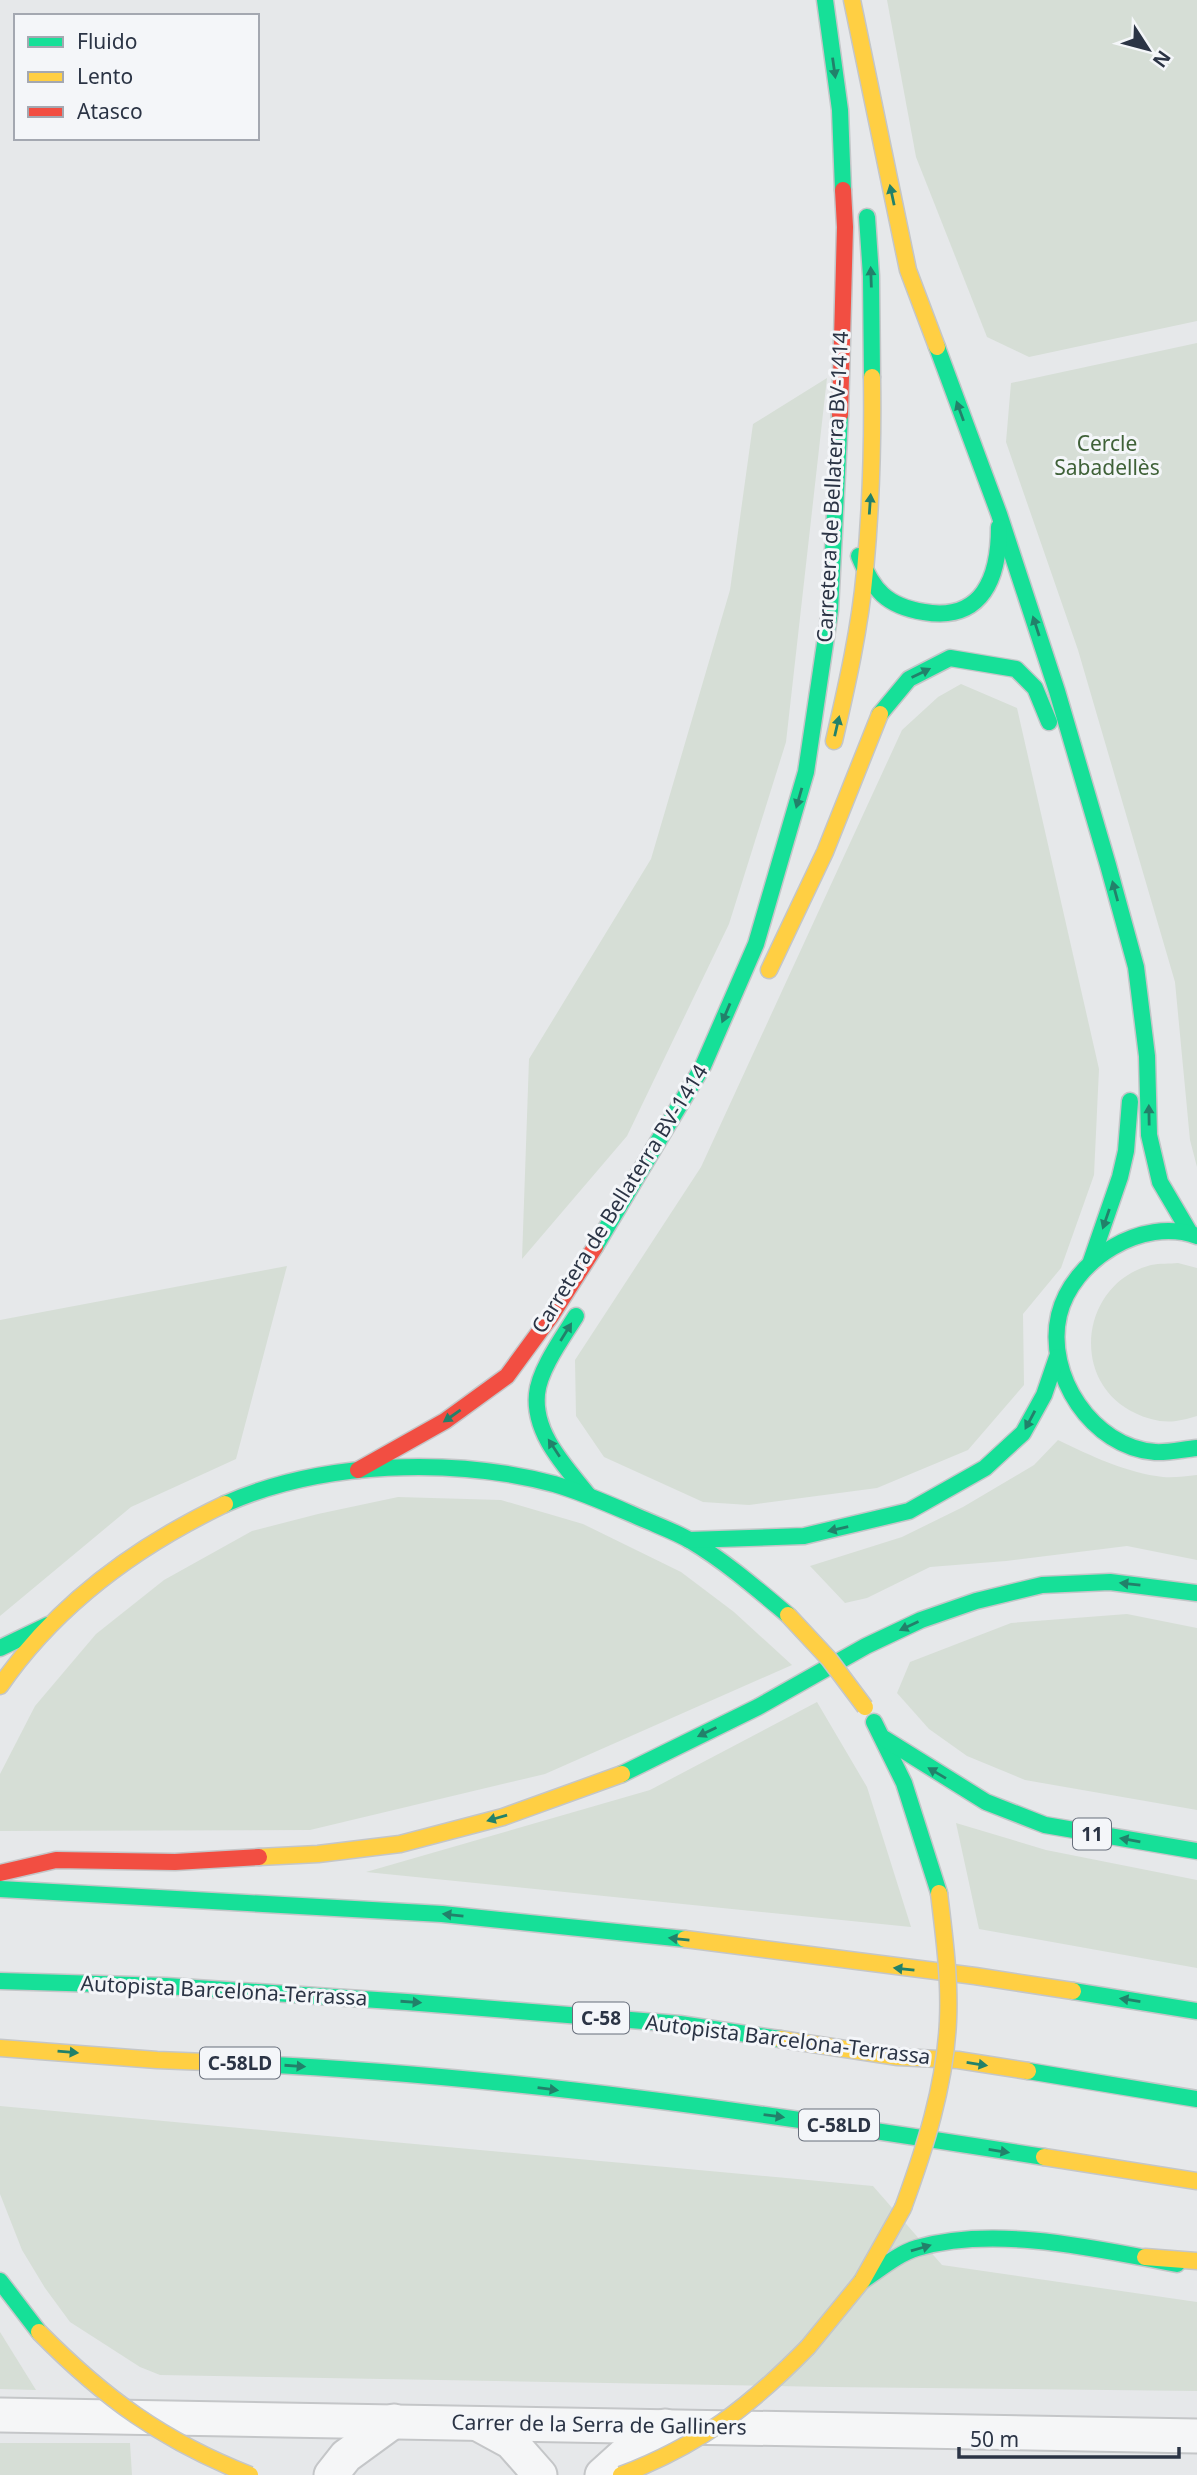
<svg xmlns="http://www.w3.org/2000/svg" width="1197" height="2475" font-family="'Noto Sans',sans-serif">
<rect width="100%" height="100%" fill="#e6e8ea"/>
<g fill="#d6ded6">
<polygon points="887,0 1197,0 1197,321 1029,357 987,337 916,157"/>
<polygon points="1197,343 1197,1167 1190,1140 1175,982 1078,650 1006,442 1011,383"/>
<polygon points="827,378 786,742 729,924 627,1136 522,1259 529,1059 651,859 730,590 753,424"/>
<polygon points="961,684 1017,708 1099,1069 1094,1175 1061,1268 1023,1314 1024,1385 968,1450 877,1488 749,1505 703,1502 604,1457 576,1416 575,1360 701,1167 902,730 938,697"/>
<path d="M1178,1263L1197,1268V1416C1190,1418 1183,1420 1176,1421C1162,1423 1147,1419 1135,1413C1068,1381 1081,1283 1151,1265C1160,1263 1170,1264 1178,1263Z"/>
<polygon points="287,1266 236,1459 131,1507 0,1616 0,1320"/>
<path d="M1058,1440C1091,1456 1127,1473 1163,1477C1174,1478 1186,1476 1197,1475V1560L1127,1546L1006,1561L930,1567L867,1598L845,1603L810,1566L902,1537L963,1507L1034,1465Z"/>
<polygon points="398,1497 501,1500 583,1524 681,1572 734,1612 792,1665 545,1774 310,1830 0,1831 0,1774 35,1706 96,1634 164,1580 252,1531 318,1514"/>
<polygon points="1127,1614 1197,1628 1197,1810 1025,1780 967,1756 929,1729 897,1693 910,1662 1011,1623"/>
<polygon points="817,1702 867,1787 911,1927 366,1872 650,1790"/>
<polygon points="956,1823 1046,1850 1197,1880 1197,1968 979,1929"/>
<polygon points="0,2106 873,2186 942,2265 1197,2302 1197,2391 830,2387 160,2375 140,2367 70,2322 45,2288 22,2250 0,2194"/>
<polygon points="0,2332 36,2390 0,2389"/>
<polygon points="0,2443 130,2443 132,2475 0,2475"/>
</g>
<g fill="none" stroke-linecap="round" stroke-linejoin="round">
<g stroke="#c4c6c8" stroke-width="37">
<g id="street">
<polyline points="0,2415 1197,2436"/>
<polyline points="478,2424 511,2442 540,2475"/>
<polyline points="331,2475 346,2456 394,2421"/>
<polyline points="602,2475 623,2456 665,2426"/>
</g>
</g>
<g stroke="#c4c6c8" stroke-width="19">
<g id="fast">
<polyline points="825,0 840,110 843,190"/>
<polyline points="867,217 871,276 872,377"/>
<polyline points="937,347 999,514 1057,691 1108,865 1136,967 1147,1056 1149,1135 1160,1182 1190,1233"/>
<path d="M859,556C873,590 886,606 924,612C983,622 999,577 999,527"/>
<polyline points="880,714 909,679 950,658 1016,669 1035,688 1049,722"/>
<path d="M1197,1236C1142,1216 1072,1260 1059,1315C1045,1375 1092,1447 1155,1452C1168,1453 1184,1449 1197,1448"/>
<polyline points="595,1247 703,1066 756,944 806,772 830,610 840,415"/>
<polyline points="1091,1261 1120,1177 1126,1151 1130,1101"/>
<path d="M576,1316C563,1337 539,1370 537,1394C533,1434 566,1467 588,1495"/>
<path d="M225,1504C322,1461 452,1457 554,1484C585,1493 613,1506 643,1519C659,1526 676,1532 691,1541C726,1562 757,1589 788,1615"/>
<polyline points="689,1540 804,1536 909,1511 985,1468 1023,1433 1044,1395 1057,1357"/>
<polyline points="0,1648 48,1625"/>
<polyline points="874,1722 904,1783 939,1893"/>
<polyline points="885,1739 986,1802 1045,1825 1197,1851"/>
<polyline points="622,1774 758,1707 866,1646 921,1620 976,1601 1042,1585 1110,1582 1197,1593"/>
<polyline points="0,1889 442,1914 685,1939"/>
<polyline points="0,1981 166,1986 407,2002 680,2024 780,2039"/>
<polyline points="1073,1991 1197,2011"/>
<path d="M232,2063C503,2074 777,2115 1044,2157"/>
<polyline points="1028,2071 1197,2099"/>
<polyline points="0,2281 39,2332"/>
<path d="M862,2281C879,2270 897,2254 917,2248C996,2225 1098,2249 1177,2264"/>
</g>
</g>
<g stroke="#c4c6c8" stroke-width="19">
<g id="slow">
<polyline points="852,0 908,270 937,347"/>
<path d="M834,741C847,685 860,628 865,571C871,507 873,442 872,377"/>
<polyline points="769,970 825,852 880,714"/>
<path d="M0,1686C56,1605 137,1546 225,1504"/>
<polyline points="259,1857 318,1854 400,1844 503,1817 622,1774"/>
<polyline points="685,1939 975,1976 1073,1991"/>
<polyline points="780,2039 898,2057 958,2060 1028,2071"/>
<polyline points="0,2048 157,2060 232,2063"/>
<polyline points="1044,2157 1197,2181"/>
<polyline points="1145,2257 1197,2261"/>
<polyline points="808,2347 862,2281 903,2208"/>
</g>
</g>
<g stroke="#c4c6c8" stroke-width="19">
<g id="jam">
<polyline points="840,415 845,227 843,190"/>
<polyline points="358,1470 445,1421 507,1376 551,1316 595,1247"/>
<polyline points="0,1873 56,1860 175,1862 259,1857"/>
</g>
</g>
<use href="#street" stroke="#f5f6f7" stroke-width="33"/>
<use href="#fast" stroke="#16e098" stroke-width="16"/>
<use href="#slow" stroke="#ffcf43" stroke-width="16"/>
<use href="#jam" stroke="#f24e42" stroke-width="16"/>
<g stroke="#c4c6c8" stroke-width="19" stroke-linecap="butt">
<g id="slow-bridge">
<polyline points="788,1615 829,1659 865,1707"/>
<path d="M903,2208C925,2148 945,2086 948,2021C950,1978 944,1935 939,1893"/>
<path d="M39,2332C104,2398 163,2441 250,2475"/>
<path d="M621,2475C700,2445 749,2407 808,2347"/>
</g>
</g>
<use href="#slow-bridge" stroke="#ffcf43" stroke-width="16"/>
</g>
<defs><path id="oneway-solid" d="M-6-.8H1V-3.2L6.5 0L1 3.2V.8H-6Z" transform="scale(1.75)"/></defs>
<g fill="#22816a">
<use href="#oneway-solid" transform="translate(834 68) rotate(82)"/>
<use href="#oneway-solid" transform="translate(892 195) rotate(-102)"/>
<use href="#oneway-solid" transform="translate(871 277) rotate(-92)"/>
<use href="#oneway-solid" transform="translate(960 411) rotate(-110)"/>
<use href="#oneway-solid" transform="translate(870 504) rotate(-86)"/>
<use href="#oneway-solid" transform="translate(1036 626) rotate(-108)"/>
<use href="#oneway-solid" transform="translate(921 673) rotate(-26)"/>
<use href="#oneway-solid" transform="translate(837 726) rotate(-77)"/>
<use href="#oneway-solid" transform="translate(799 798) rotate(106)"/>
<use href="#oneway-solid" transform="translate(1115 891) rotate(-105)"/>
<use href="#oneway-solid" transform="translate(726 1013) rotate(113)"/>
<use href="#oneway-solid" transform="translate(1149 1115) rotate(-91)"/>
<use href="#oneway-solid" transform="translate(1106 1219) rotate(109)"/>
<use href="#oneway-solid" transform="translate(566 1332) rotate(-58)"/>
<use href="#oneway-solid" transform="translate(452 1416) rotate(145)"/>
<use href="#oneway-solid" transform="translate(1030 1420) rotate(118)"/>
<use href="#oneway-solid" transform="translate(554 1448) rotate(-123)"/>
<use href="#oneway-solid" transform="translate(838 1529) rotate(167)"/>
<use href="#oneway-solid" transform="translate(1130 1584) rotate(-174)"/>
<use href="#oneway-solid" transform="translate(909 1626) rotate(155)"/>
<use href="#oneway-solid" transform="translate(707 1732) rotate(154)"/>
<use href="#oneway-solid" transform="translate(937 1773) rotate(-149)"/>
<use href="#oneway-solid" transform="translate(497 1818) rotate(164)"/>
<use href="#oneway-solid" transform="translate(1130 1840) rotate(-170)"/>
<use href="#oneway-solid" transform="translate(453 1915) rotate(-174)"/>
<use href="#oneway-solid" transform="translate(679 1939) rotate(-174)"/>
<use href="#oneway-solid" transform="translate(904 1969) rotate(-174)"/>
<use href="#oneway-solid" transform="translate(1130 2000) rotate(-171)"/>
<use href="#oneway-solid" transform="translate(411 2002) rotate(4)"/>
<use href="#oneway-solid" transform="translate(68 2052) rotate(5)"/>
<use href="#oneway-solid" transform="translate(977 2064) rotate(9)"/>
<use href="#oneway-solid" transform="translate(295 2066) rotate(4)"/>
<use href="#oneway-solid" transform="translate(548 2089) rotate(7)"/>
<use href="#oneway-solid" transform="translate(774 2116) rotate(7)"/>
<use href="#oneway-solid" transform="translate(999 2151) rotate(9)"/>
<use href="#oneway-solid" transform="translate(921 2248) rotate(-16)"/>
</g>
<g text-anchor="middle" stroke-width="6" stroke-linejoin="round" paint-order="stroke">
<g fill="#f4f6f9" stroke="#676e7b" stroke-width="2">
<rect x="1073" y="1818.5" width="38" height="31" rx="5"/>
<rect x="573" y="2002.5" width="56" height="31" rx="5"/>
<rect x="200" y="2047.5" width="80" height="31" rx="5"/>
<rect x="799" y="2109.5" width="80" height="31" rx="5"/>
</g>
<g font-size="19" font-weight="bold" fill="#2b3445">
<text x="1092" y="1841">11</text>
<text x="601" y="2025">C-58</text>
<text x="240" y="2070">C-58LD</text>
<text x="839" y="2132">C-58LD</text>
</g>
<g font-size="21" fill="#3f6138" stroke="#f4f6f9">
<text x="1107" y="451">Cercle<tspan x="1107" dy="24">Sabadellès</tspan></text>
</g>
<g font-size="21" fill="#2b3445" stroke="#f4f6f9">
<text transform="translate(833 487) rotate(-87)" y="7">Carretera de Bellaterra BV-1414</text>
<text transform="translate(620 1199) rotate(-58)" y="7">Carretera de Bellaterra BV-1414</text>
<text transform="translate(224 1991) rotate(3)" y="7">Autopista Barcelona-Terrassa</text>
<text transform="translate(788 2040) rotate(7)" y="7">Autopista Barcelona-Terrassa</text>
<text transform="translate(599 2425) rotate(1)" y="7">Carrer de la Serra de Galliners</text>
</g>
</g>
<rect x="14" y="14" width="245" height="126" fill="#f4f6f9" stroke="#a4a8b1" stroke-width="2"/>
<rect x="28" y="37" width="35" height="10" fill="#16e098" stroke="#a4a8b1" stroke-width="2"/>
<text x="77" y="49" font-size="21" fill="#2b3445">Fluido</text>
<rect x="28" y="72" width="35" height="10" fill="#ffcf43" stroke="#a4a8b1" stroke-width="2"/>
<text x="77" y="84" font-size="21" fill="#2b3445">Lento</text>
<rect x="28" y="107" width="35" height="10" fill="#f24e42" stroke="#a4a8b1" stroke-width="2"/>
<text x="77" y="119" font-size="21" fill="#2b3445">Atasco</text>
<g transform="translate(1148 49) rotate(126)" stroke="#f4f6f9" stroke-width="5" paint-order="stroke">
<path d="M0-5L12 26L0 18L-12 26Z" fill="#2b3445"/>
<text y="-10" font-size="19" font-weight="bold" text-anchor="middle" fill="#2b3445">N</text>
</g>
<path d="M959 2447v10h220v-10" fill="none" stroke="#2b3445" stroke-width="3.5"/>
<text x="970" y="2447" font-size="21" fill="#2b3445" stroke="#f4f6f9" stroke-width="5" paint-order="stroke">50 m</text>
</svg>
